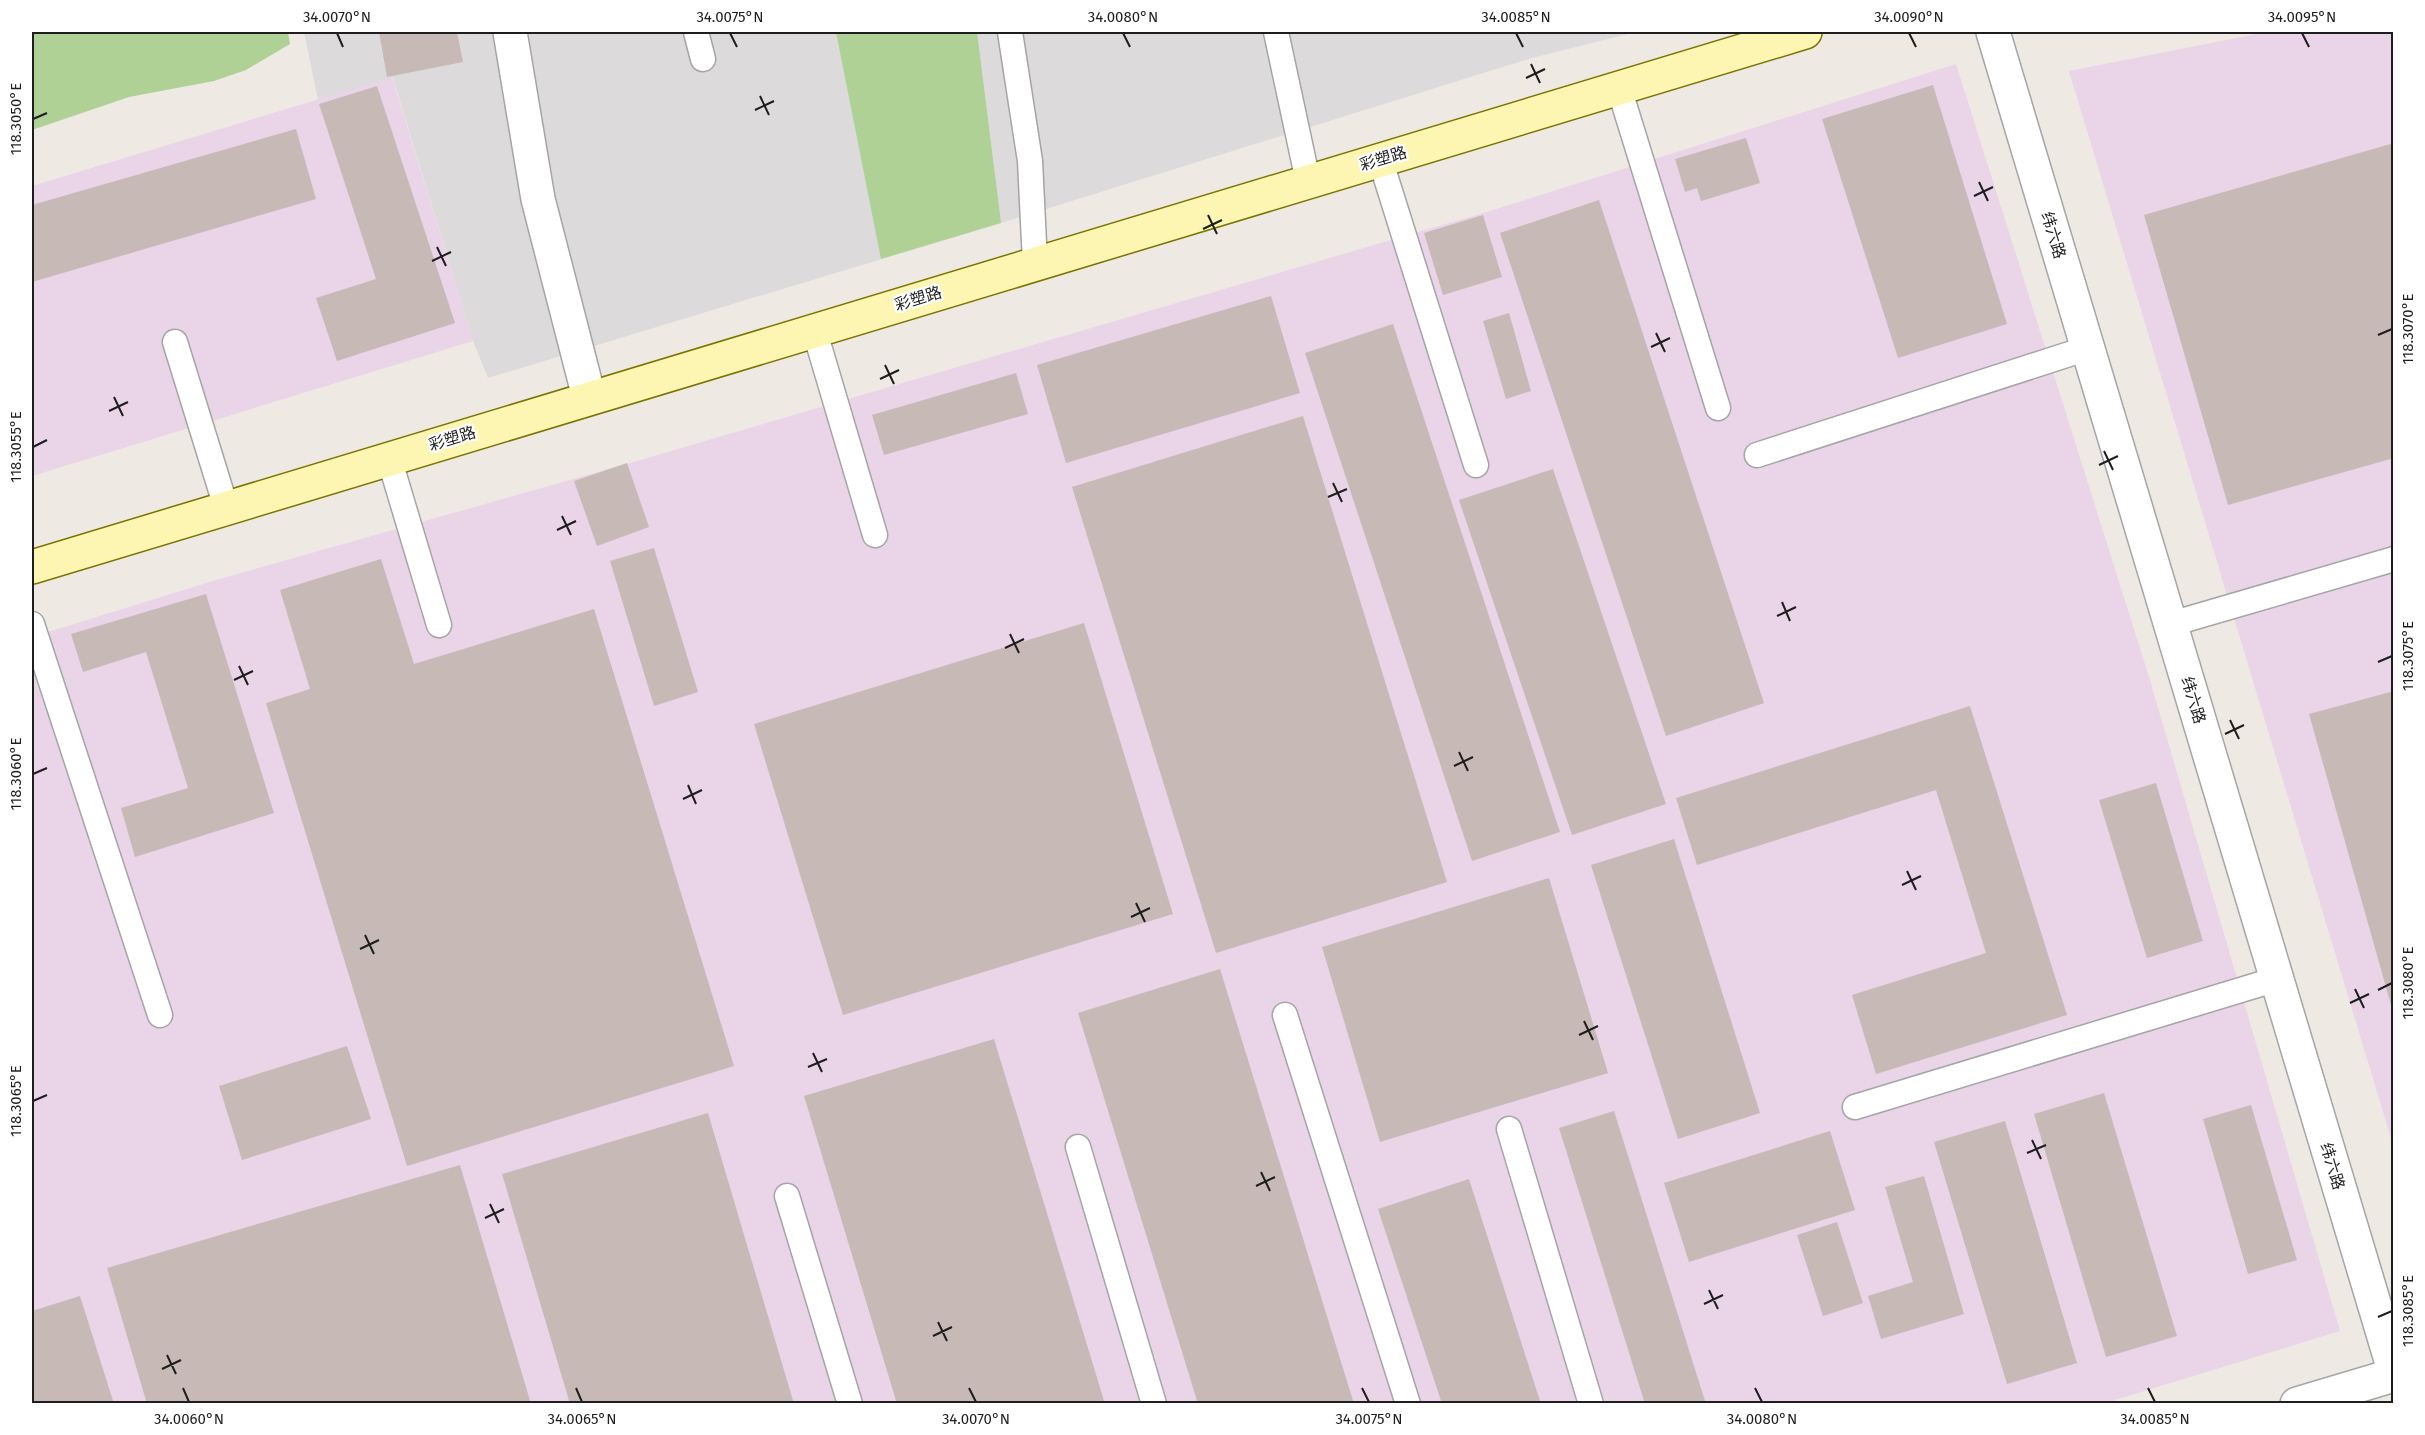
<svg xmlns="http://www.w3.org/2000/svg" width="2425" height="1435" font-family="'Fira Sans','Noto Sans SC',sans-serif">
<rect width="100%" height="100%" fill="#efe9e3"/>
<polygon fill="#dcdadb" points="304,32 1636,32 1532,58 1001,223 488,378 473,341 393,78 318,100"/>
<g fill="#e9d4e8">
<polygon points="2267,32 2393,32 2393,1145 2069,71"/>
<polygon points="1956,64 2149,677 2340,1331 2102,1404 32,1404 32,637 216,580 637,461 1490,211"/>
<polygon points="392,77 473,341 32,476 32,186"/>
</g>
<g fill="#afd195">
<polygon points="32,32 288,32 290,44 246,70 214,81 129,97 32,130"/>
<polygon points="836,32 977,32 1001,223 881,259"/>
</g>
<g fill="#c7bab6">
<polygon points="379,32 457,32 463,62 387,77"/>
<polygon points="1933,85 2007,324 1898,358 1822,119"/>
<polygon points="377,86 455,323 337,361 316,298 376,279 319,104"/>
<polygon points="296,129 316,199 32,282 32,205"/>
<polygon points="1746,138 1760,183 1701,201 1697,188 1685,192 1675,159"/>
<polygon points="2394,143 2394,458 2228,505 2144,215"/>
<polygon points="1599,200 1764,703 1666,736 1500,233"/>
<polygon points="1483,215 1502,277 1443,295 1424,233"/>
<polygon points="1271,296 1300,393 1066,463 1037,365"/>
<polygon points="1509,313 1531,391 1506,399 1483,321"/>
<polygon points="1393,324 1560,832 1472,861 1305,353"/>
<polygon points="1016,373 1028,414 884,455 872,415"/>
<polygon points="1303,416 1447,882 1216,953 1072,487"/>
<polygon points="627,463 649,527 597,546 574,481"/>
<polygon points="1553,469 1666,804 1572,835 1459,500"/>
<polygon points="654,548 698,692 654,706 610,561"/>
<polygon points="381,559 414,664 594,609 734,1066 407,1166 266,703 310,689 280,590"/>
<polygon points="206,594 274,813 135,857 121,808 188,788 146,652 83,672 71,634"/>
<polygon points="1084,623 1173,914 843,1015 754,724"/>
<polygon points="2394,691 2394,1012 2393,1012 2309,714"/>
<polygon points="1970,706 2067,1015 1876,1074 1852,995 1986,953 1936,790 1697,865 1676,798"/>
<polygon points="2156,783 2203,941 2147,958 2099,800"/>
<polygon points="1674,839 1760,1113 1678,1139 1591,865"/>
<polygon points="1549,878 1608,1073 1380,1142 1322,947"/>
<polygon points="1220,969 1354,1404 1198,1404 1078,1013"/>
<polygon points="994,1039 1105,1404 897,1404 804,1096"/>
<polygon points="347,1046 371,1119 242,1160 219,1086"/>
<polygon points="2104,1093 2177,1336 2106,1357 2034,1114"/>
<polygon points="2251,1105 2297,1260 2248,1274 2203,1119"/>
<polygon points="1614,1111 1705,1401 1698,1404 1645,1404 1559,1128"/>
<polygon points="708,1113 794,1404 570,1404 502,1174"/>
<polygon points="2005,1121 2077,1363 2007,1384 1934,1142"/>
<polygon points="1830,1131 1855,1210 1689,1262 1664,1183"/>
<polygon points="460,1165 531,1404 147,1404 107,1268"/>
<polygon points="1924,1176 1964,1314 1881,1339 1868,1296 1913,1282 1885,1187"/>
<polygon points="1469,1179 1541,1404 1442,1404 1378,1209"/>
<polygon points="1837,1222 1863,1303 1823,1316 1797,1235"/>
<polygon points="80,1296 114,1404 32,1404 32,1311"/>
</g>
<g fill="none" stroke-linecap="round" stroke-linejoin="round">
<g stroke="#a5a5a5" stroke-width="27">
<g id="lane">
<polyline points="696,32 703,59"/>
<polyline points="1010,32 1030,161 1035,263"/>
<polyline points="1276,32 1308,181"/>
<polyline points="1619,88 1718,408"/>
<polyline points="1380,159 1476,465"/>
<polyline points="814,329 875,535"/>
<polyline points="175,342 226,507"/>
<polyline points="1757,455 2088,348"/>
<polyline points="389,458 439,625"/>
<polyline points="32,624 160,1015"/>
<polyline points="2171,624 2394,559"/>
<polyline points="1285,1015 1408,1404"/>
<polyline points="1855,1107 2277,979"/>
<polyline points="1509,1129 1591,1404"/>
<polyline points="1078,1147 1154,1404"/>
<polyline points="787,1196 850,1404"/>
</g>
</g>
<g stroke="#a5a5a5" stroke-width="36">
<g id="street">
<polyline points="510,32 538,199 589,397"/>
<polyline points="1993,32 2394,1370"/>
<polyline points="2297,1404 2394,1375"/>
</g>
</g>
<g stroke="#797500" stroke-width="36">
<polyline id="secondary" points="32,567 1805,32"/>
</g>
<use href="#lane" stroke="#fff" stroke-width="24"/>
<use href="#street" stroke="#fff" stroke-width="33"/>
<use href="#secondary" stroke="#fdf6b3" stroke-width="33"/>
</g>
<path fill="none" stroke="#1e1e1e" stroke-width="2" d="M337,33L343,47M730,33L737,47M1123,33L1130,47M1516,33L1523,47M1909,33L1916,47M2302,33L2309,47M1531,64L1540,83M1526,78L1545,69M760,96L769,115M755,110L774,101M33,119L47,113M1979,182L1988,201M1974,196L1993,187M1208,215L1217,234M1203,229L1222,220M437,247L446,266M432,261L451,252M1656,333L1665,352M2378,335L2392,329M1651,347L1670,338M885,365L894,384M880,379L899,370M114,397L123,416M109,411L128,402M33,447L47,440M2104,451L2113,470M2099,465L2118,456M1333,483L1342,502M1328,497L1347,489M562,516L571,535M557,530L576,521M1782,602L1790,621M1777,616L1796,607M1010,634L1019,653M1005,648L1024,639M2378,662L2392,656M239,666L248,685M234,680L253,671M2230,720L2239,739M2225,734L2244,725M1459,752L1468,771M1454,766L1473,757M33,774L47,768M688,785L696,804M683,799L702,790M1907,871L1916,890M1902,885L1921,876M1136,903L1145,922M1131,917L1150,908M365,935L374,954M360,949L379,940M2355,989L2364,1008M2378,990L2392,983M2350,1003L2369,994M1584,1021L1593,1040M1579,1035L1598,1026M813,1053L822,1072M808,1067L827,1059M33,1101L47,1095M2032,1140L2041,1159M2027,1153L2046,1145M1261,1172L1270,1191M1256,1186L1275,1177M490,1204L499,1223M485,1218L504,1209M1709,1290L1718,1309M1704,1304L1723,1295M2378,1317L2392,1311M938,1322L947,1341M933,1336L952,1327M167,1355L176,1374M162,1369L181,1360M183,1388L189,1402M576,1388L582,1402M969,1388L976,1402M1362,1388L1369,1402M1755,1388L1762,1402M2148,1388L2155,1402"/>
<g text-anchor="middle" stroke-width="4.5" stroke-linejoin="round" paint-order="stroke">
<g font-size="16" fill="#1e1e1e" stroke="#fff">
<text transform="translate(1383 158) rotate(-17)" y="6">彩塑路</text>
<text transform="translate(2054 235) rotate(73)" y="6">纬六路</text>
<text transform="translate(918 298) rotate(-17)" y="6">彩塑路</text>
<text transform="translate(452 438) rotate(-17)" y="6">彩塑路</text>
<text transform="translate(2194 700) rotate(73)" y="6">纬六路</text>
<text transform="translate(2333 1166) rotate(73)" y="6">纬六路</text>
</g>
</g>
<rect width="2425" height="1435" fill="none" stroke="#ffffff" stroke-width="66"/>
<rect x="33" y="33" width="2359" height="1369" fill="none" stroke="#1e1e1e" stroke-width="2"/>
<g font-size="15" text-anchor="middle" fill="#1e1e1e">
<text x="337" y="22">34.0070°N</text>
<text x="730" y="22">34.0075°N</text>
<text x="1123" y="22">34.0080°N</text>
<text x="1516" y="22">34.0085°N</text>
<text x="1909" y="22">34.0090°N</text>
<text x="2302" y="22">34.0095°N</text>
<text transform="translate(16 119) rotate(-90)" y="5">118.3050°E</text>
<text transform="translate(2408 329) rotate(-90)" y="5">118.3070°E</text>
<text transform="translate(16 447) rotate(-90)" y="5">118.3055°E</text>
<text transform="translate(2408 656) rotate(-90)" y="5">118.3075°E</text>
<text transform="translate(16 774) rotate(-90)" y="5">118.3060°E</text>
<text transform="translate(2408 983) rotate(-90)" y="5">118.3080°E</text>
<text transform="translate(16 1101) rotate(-90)" y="5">118.3065°E</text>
<text transform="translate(2408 1311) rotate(-90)" y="5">118.3085°E</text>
<text x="189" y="1424">34.0060°N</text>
<text x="582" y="1424">34.0065°N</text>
<text x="976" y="1424">34.0070°N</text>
<text x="1369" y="1424">34.0075°N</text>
<text x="1762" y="1424">34.0080°N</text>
<text x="2155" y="1424">34.0085°N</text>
</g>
</svg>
